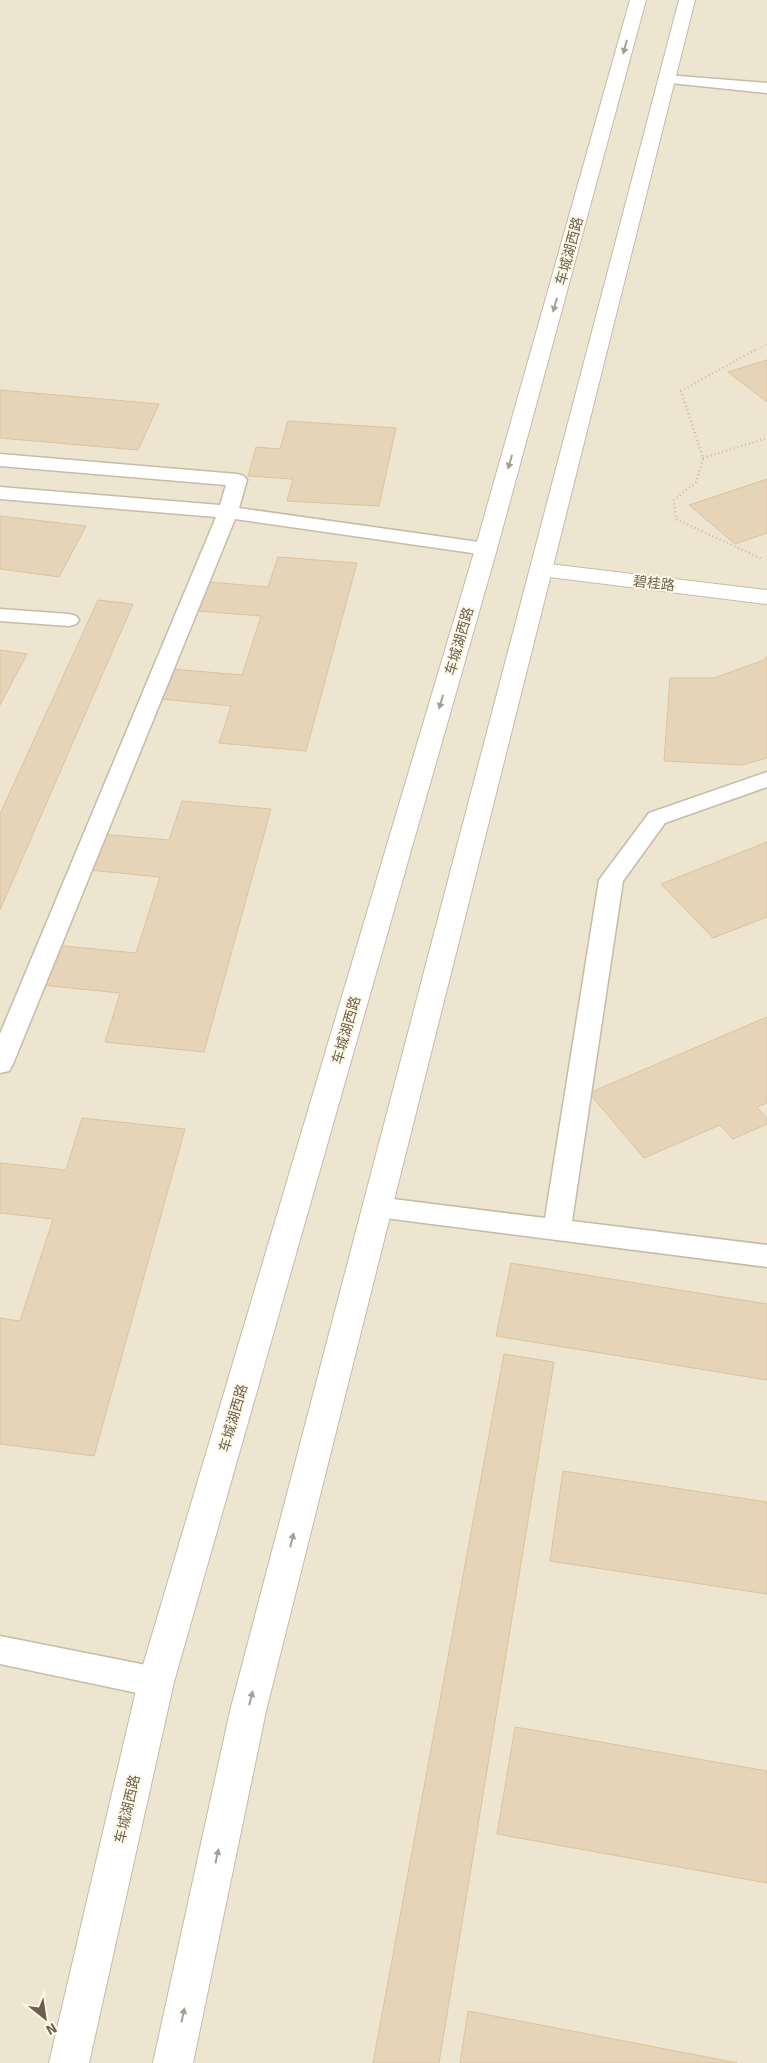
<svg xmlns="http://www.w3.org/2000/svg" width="767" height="2063" font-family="Signika,'Noto Sans SC',sans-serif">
<rect width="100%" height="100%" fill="#f9f5e2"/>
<rect fill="#ede5d0" x="0" y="0" width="767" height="2063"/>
<g fill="#e6d4b8" stroke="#dcc39f">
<polygon points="767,360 767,402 728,372"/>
<polygon points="0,390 159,404 138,450 0,438"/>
<polygon points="288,421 396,428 379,506 287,501 293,479 248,476 256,447 280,449"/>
<polygon points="767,479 767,533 735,544 689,505"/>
<polygon points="0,516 86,526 59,577 0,569"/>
<polygon points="278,557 357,563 306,751 219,743 231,706 161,699 172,669 242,675 261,616 198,611 208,582 268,587"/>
<polygon points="98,600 133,604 0,910 0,814"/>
<polygon points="0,650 27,654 0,705"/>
<polygon points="767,656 767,758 742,765 664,761 670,678 714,678 764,660"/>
<polygon points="182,801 271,809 204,1052 105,1042 120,993 41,985 55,945 136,953 160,877 89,870 101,834 169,840"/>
<polygon points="767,842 767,917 713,938 661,884"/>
<polygon points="767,1017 767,1103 757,1107 767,1118 767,1124 733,1139 720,1125 644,1158 589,1093"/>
<polygon points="82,1118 185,1129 94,1456 0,1444 0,1318 20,1321 53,1219 0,1213 0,1163 66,1170"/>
<polygon points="511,1263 767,1304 767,1380 496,1336"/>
<polygon points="504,1354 554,1362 439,2063 373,2063"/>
<polygon points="563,1471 767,1502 767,1594 550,1561"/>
<polygon points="515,1727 767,1771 767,1883 497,1834"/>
<polygon points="468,2011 738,2063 460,2063"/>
</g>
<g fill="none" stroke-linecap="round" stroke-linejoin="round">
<g stroke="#c6bba8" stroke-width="3">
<g id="service">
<polygon points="666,75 767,83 767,93 661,82 659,79 661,76"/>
<polygon points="0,454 237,474 244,476 247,480 239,508 486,543 493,545 496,549 493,553 486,555 235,519 13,1064 9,1071 0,1073 0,1034 216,517 0,499 0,487 220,505 226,485 0,466"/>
<polygon points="0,609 69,614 76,616 79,620 76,624 69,626 0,621"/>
<polygon points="767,772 767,787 665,823 623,881 572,1221 767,1245 767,1267 377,1217 368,1214 364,1207 368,1200 377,1197 545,1218 599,880 649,813"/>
<polygon points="0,1636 156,1667 167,1672 172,1682 167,1692 156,1697 0,1664"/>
</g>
</g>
<g stroke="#c6bba8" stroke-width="2">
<polygon id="minor" points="541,563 767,590 767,604 533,575 530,570 533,565"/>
</g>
<g stroke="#c6bba8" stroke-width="2">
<g id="tertiary">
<polygon points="630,0 646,0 497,549 174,1682 89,2063 49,2063 138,1682 475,549"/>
<polygon points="679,0 695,0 266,1711 193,2063 153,2063 230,1711"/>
</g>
</g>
<polyline stroke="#cfbca1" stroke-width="2" stroke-dasharray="0.5 2.5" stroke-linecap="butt" points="753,352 767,344"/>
<g stroke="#cfbca1" stroke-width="2.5" stroke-dasharray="1 3" stroke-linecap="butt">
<polyline points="755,350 681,391 703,458 696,482 674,500 676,519 762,559"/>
<polyline points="703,458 767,438"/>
</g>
<use href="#service" fill="#fff" fill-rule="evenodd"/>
<use href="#minor" fill="#fff" fill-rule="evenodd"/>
<use href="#tertiary" fill="#fff" fill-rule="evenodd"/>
</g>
<defs><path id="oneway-solid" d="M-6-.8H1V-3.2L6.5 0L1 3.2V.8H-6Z" transform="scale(1.25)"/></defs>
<g fill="#a89f94">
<use href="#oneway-solid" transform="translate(625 47) rotate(105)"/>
<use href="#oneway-solid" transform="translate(555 305) rotate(106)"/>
<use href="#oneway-solid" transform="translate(510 462) rotate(106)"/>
<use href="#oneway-solid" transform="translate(441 702) rotate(106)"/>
<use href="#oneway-solid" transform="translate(292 1540) rotate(-76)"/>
<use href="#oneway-solid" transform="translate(251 1698) rotate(-76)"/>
<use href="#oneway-solid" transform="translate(217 1856) rotate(-78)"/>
<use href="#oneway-solid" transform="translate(183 2015) rotate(-78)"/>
</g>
<g text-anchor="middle" stroke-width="4" stroke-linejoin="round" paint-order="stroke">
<g font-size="14" fill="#6e5f4c" stroke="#fdf9e8">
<text transform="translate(569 251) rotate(-75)" y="5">车城湖西路</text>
<text transform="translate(654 583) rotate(7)" y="5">碧桂路</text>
<text transform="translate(459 641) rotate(-74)" y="5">车城湖西路</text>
<text transform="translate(346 1030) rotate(-74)" y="5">车城湖西路</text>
<text transform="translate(233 1418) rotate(-74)" y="5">车城湖西路</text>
<text transform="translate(127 1809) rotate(-77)" y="5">车城湖西路</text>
</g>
</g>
<g transform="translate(45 2018) rotate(150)" stroke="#fdf9e8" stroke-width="4" paint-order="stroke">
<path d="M0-4L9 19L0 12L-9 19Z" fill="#6e5f4c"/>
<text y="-8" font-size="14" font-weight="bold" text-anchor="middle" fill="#6e5f4c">N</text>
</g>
</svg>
